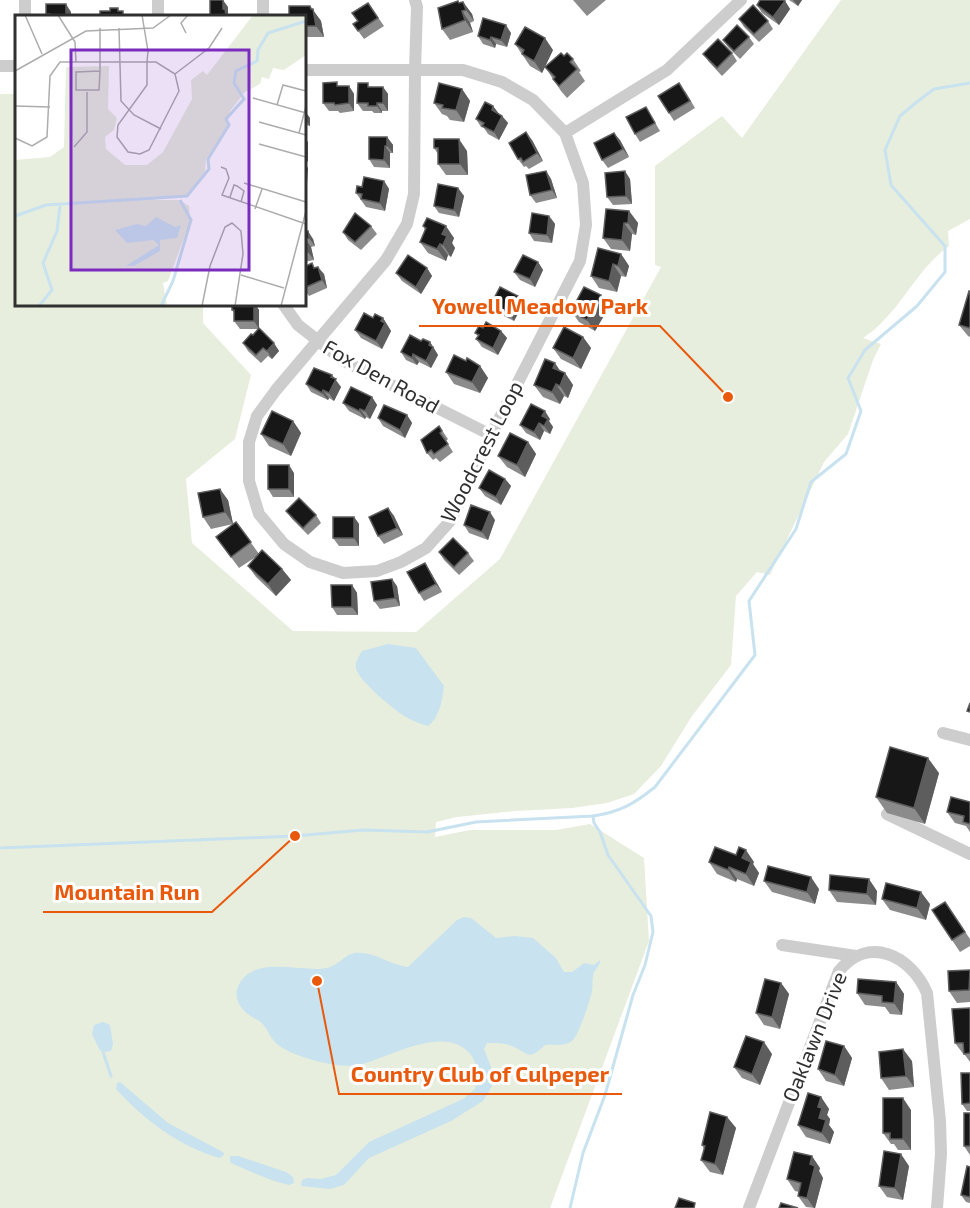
<svg xmlns="http://www.w3.org/2000/svg" width="970" height="1208" font-family="'Exo 2',sans-serif">
<rect width="100%" height="100%" fill="#fff"/>
<path fill="#e7eedd" d="M841,0H970V219L948,231L949,246C914,271 900,314 863,338L881,344L873,360L848,434L824,462L770,575L757,572L736,596L731,665L692,716L661,766L634,794L607,803L572,808L515,811L457,817L436,822L435,837L470,830H556L590,824L644,858L649,941L550,1208H0V94H16V304L203,305V323L251,375L235,439L186,479L192,543L293,631L416,632L500,559L661,267L655,265V166L722,116L742,138Z"/>
<g fill="#c8e2ef">
<path d="M388,644L416,648L444,686C442,700 440,717 428,726C420,724 413,721 406,717C395,711 357,679 356,668C355,662 359,656 362,651Z"/>
<path d="M464,917L471,918L496,938L515,936L533,938L556,958L564,972H572L584,963L594,965L600,960C600,967 594,969 593,976C592,981 593,986 592,991C591,998 578,1036 573,1040C566,1047 554,1044 545,1045C528,1061 530,1054 512,1046C505,1043 495,1043 487,1043L484,1049L491,1067L492,1086L483,1101L451,1121L369,1158L344,1185L330,1189L301,1186L302,1180L307,1178L321,1179L336,1175L369,1142L463,1099L475,1089C479,1079 478,1068 473,1058C450,1021 390,1057 360,1065C352,1066 344,1066 337,1065C321,1063 290,1055 277,1044C267,1035 269,1025 254,1018C239,1010 231,996 241,981C255,962 281,967 301,968C310,968 323,971 332,966C341,962 345,955 355,953C375,951 389,965 408,967L457,920Z"/>
<polygon points="103,1022 110,1025 113,1044 111,1051 103,1052 99,1049 92,1034 94,1025"/>
<path d="M120,1082L168,1123L221,1151L224,1153L223,1156L219,1158C179,1146 144,1120 116,1089L117,1083Z"/>
<path d="M230,1156H238L286,1172L293,1177L294,1183L289,1185C269,1181 250,1171 231,1163L230,1161Z"/>
</g>
<g fill="none" stroke-linecap="round" stroke-linejoin="round">
<g stroke="#c8e2ef" stroke-width="3">
<path d="M0,848L295,836L363,830L427,832L476,822L593,816C620,812 634,804 655,787L755,655L749,601L796,529L811,482L846,454L861,411L848,378L865,350L917,306L945,272V246L891,185L885,150L900,116L918,101L934,89L970,83"/>
<polyline points="103,1052 111,1076"/>
<polyline points="570,1208 583,1153 605,1095 633,995 645,965 653,932 651,916 608,855 600,832 594,823 593,816"/>
</g>
<g stroke="#cdcdcd" stroke-width="12">
<polyline points="25,0 25,16"/>
<polyline points="263,0 263,16"/>
<polyline points="158,16 158,0"/>
<polyline points="0,66 16,66"/>
<polyline points="304,70 463,70 502,82 533,100 565,133 583,183 586,225 580,261 491,435 451,520 426,548 401,562 377,571 343,573 310,562 284,544 259,514 249,481 249,442 257,416 276,390 386,260 407,224 414,194 415,70 417,7 415,0"/>
<polyline points="565,133 667,70 741,0"/>
<polyline points="283,304 298,325 344,361 491,435"/>
<polyline points="943,733 970,740"/>
<polyline points="887,814 970,854"/>
<polyline points="782,945 856,956"/>
<path d="M749,1208L839,971C868,935 911,955 927,993L940,1121L941,1154L937,1208"/>
</g>
</g>
<g fill="#8b8b8b">
<polygon points="573,0 606,0 587,16"/>
<polygon points="789,0 802,0 798,6"/>
<polygon points="458,1 460,3 463,2 472,14 474,21 470,23 473,32 450,40 442,29"/>
<polygon points="785,1 790,9 779,25 762,13 757,5"/>
<polygon points="368,3 384,26 364,39 353,24 358,21"/>
<polygon points="310,6 321,21 324,37 304,37 304,16 289,15"/>
<polygon points="739,19 768,21 773,29 759,42 744,27"/>
<polygon points="511,33 507,47 496,44 495,48 483,44 478,36"/>
<polygon points="749,37 754,44 740,59 728,47 723,40"/>
<polygon points="515,44 553,50 542,73 530,66"/>
<polygon points="732,53 737,61 722,76 709,62 703,54"/>
<polygon points="564,56 573,59 581,71 579,72 585,81 567,98 561,91 545,67"/>
<polygon points="340,86 349,86 354,94 354,111 340,113 338,111 329,111 323,103"/>
<polygon points="370,87 383,87 388,94 388,111 382,111 382,113 374,113 372,111 363,111 357,103"/>
<polygon points="462,89 470,101 464,122 450,120 447,116 442,114 434,103"/>
<polygon points="685,91 695,108 674,121 669,113"/>
<polygon points="493,106 499,114 502,116 508,123 499,140 488,134 484,128 481,127 476,119"/>
<polygon points="646,107 660,131 640,142 635,134"/>
<polygon points="304,110 310,118 310,126 306,125 305,135 304,135"/>
<polygon points="387,137 393,145 393,153 390,153 390,168 374,167 369,159"/>
<polygon points="532,140 543,161 529,169 526,166 524,167 518,159"/>
<polygon points="620,140 629,157 608,168 602,160"/>
<polygon points="434,148 467,151 468,175 446,175 438,164 438,154"/>
<polygon points="546,171 551,179 557,198 536,203 530,195"/>
<polygon points="630,179 632,204 613,205 607,197"/>
<polygon points="384,181 389,189 385,211 366,207 356,193 362,187"/>
<polygon points="458,188 464,196 459,217 439,213 434,206"/>
<polygon points="629,211 638,223 636,235 632,234 630,251 611,249 603,238"/>
<polygon points="549,216 555,224 552,243 534,241 529,233"/>
<polygon points="371,226 377,234 361,250 348,240 343,232"/>
<polygon points="423,226 454,238 452,243 455,248 451,257 448,255 446,261 428,253 420,242 425,230"/>
<polygon points="304,232 313,239 315,246 311,247 314,260 304,262"/>
<polygon points="621,254 629,266 626,277 621,276 617,292 599,288 591,276"/>
<polygon points="538,262 543,270 535,287 520,280 514,272"/>
<polygon points="304,267 315,268 324,274 327,288 309,296 304,289"/>
<polygon points="427,268 432,276 421,294 402,281 396,273"/>
<polygon points="970,291 970,337 968,336 959,325"/>
<polygon points="518,296 523,304 514,321 496,312 491,304"/>
<polygon points="232,304 255,304 259,310 259,328 279,351 272,359 268,356 261,363 248,351 243,343 253,335 259,329 240,329 234,321 234,313 232,310"/>
<polygon points="609,307 595,331 579,322 571,311"/>
<polygon points="373,318 383,318 391,331 382,349 361,338 355,330"/>
<polygon points="483,328 501,331 507,338 498,355 482,347 476,339 478,336 475,333"/>
<polygon points="583,337 591,348 581,369 561,359 553,348"/>
<polygon points="421,341 430,342 438,355 431,368 419,362 417,365 406,360 401,352"/>
<polygon points="466,361 480,366 488,378 480,393 454,384 446,372"/>
<polygon points="561,372 565,373 573,385 568,398 564,396 560,404 543,397 534,385"/>
<polygon points="332,375 341,387 334,401 329,398 328,400 311,392 306,384"/>
<polygon points="372,397 377,405 370,419 366,417 365,419 349,411 343,403"/>
<polygon points="407,415 412,423 405,438 383,426 378,418"/>
<polygon points="550,419 549,421 553,427 550,434 544,431 540,440 526,433 520,425"/>
<polygon points="293,421 301,433 291,456 269,446 261,434"/>
<polygon points="439,426 448,439 446,441 453,452 440,462 436,458 433,460 427,453"/>
<polygon points="528,442 536,454 525,477 507,467 498,456"/>
<polygon points="294,473 294,497 273,497 268,489"/>
<polygon points="505,479 511,486 501,505 485,496 479,488"/>
<polygon points="228,500 233,524 211,529 203,517"/>
<polygon points="388,508 394,516 403,535 384,544 378,536"/>
<polygon points="286,511 316,515 321,523 308,535 292,519"/>
<polygon points="354,517 359,524 359,546 339,546 333,538"/>
<polygon points="495,520 488,540 469,533 464,525"/>
<polygon points="236,522 259,554 282,569 291,580 276,596 256,577 248,566 257,556 239,568 216,537"/>
<polygon points="439,552 468,553 474,561 459,575 444,560"/>
<polygon points="425,563 442,592 424,601 419,593"/>
<polygon points="352,585 357,593 358,615 337,615 332,607"/>
<polygon points="397,586 400,606 380,609 374,601"/>
<polygon points="939,773 925,824 887,813 876,797"/>
<polygon points="970,802 970,832 966,826 955,823 947,812"/>
<polygon points="709,862 754,862 753,864 759,873 754,886 737,879 736,882 717,874"/>
<polygon points="764,881 819,889 815,904 772,892"/>
<polygon points="829,890 877,891 876,905 837,902"/>
<polygon points="882,899 930,904 926,920 890,910"/>
<polygon points="953,914 970,939 970,946 960,952 952,940"/>
<polygon points="970,970 970,1002 957,1003 949,991"/>
<polygon points="896,982 904,994 902,1015 890,1014 885,1007 865,1005 857,993"/>
<polygon points="781,983 789,994 780,1029 764,1025 756,1013"/>
<polygon points="970,1008 970,1062 965,1055 964,1055 955,1043"/>
<polygon points="844,1046 852,1058 844,1086 826,1081 818,1069"/>
<polygon points="772,1054 760,1085 742,1078 734,1067"/>
<polygon points="912,1061 914,1087 889,1090 881,1078"/>
<polygon points="970,1073 970,1111 967,1111 962,1104"/>
<polygon points="821,1097 829,1109 827,1115 830,1119 829,1125 834,1132 830,1144 806,1137 798,1125"/>
<polygon points="911,1110 911,1150 898,1150 894,1144 891,1144 883,1133"/>
<polygon points="970,1113 970,1155 964,1146"/>
<polygon points="727,1117 736,1128 723,1175 710,1172 701,1160 704,1149 702,1145"/>
<polygon points="909,1166 903,1200 887,1197 879,1186"/>
<polygon points="970,1167 970,1203 966,1202 961,1195"/>
<polygon points="820,1168 819,1171 823,1178 815,1208 806,1207 798,1196 799,1192 795,1191 787,1179"/>
</g>
<g fill="#5d5d5d">
<polygon points="223,0 228,7 228,14 230,16 226,16 223,9"/>
<polygon points="793,0 802,0 798,6"/>
<polygon points="785,1 790,9 779,25 773,17"/>
<polygon points="463,2 472,14 474,21 466,10"/>
<polygon points="66,4 71,12 71,16 66,16"/>
<polygon points="310,6 321,21 324,37 316,26"/>
<polygon points="462,11 470,23 473,32 465,20"/>
<polygon points="506,25 511,33 507,47 501,40"/>
<polygon points="491,37 496,44 495,48 490,40"/>
<polygon points="545,38 553,50 542,73 534,61"/>
<polygon points="304,85 307,89 307,97 304,94"/>
<polygon points="349,86 354,94 354,111 349,103"/>
<polygon points="383,87 388,94 388,111 383,103"/>
<polygon points="462,89 470,101 464,122 456,110"/>
<polygon points="377,103 382,111 382,113 377,106"/>
<polygon points="493,106 499,114 492,110"/>
<polygon points="304,110 310,118 310,126 304,118"/>
<polygon points="502,116 508,123 499,140 494,132"/>
<polygon points="526,132 532,140 543,161 537,153"/>
<polygon points="614,133 620,140 629,157 623,149"/>
<polygon points="304,137 308,142 308,162 304,157"/>
<polygon points="387,137 393,145 393,153 387,146"/>
<polygon points="459,139 467,151 468,175 460,164"/>
<polygon points="385,146 390,153 390,168 384,160"/>
<polygon points="304,163 308,168 307,184 304,181"/>
<polygon points="546,171 551,179 557,198 552,190"/>
<polygon points="625,171 630,179 632,204 626,196"/>
<polygon points="384,181 389,189 385,211 380,203"/>
<polygon points="458,188 464,196 459,217 454,210"/>
<polygon points="629,211 638,223 636,235 628,223"/>
<polygon points="549,216 555,224 552,243 547,235"/>
<polygon points="624,223 632,234 630,251 622,240"/>
<polygon points="446,226 454,238 452,243 455,248 451,257 443,245 442,234"/>
<polygon points="308,231 313,239 315,246 309,238"/>
<polygon points="305,239 311,247 314,260 308,252"/>
<polygon points="440,244 448,255 446,261 437,249"/>
<polygon points="621,254 629,266 626,277 618,266"/>
<polygon points="538,262 543,270 535,287 530,279"/>
<polygon points="613,264 621,276 617,292 609,281"/>
<polygon points="318,267 324,274 327,288 322,280"/>
<polygon points="427,268 432,276 421,294 416,287"/>
<polygon points="601,295 609,307 595,331 587,320"/>
<polygon points="518,296 523,304 514,321 509,313"/>
<polygon points="254,304 255,304 259,310 259,329 254,321"/>
<polygon points="383,318 391,331 382,349 376,341"/>
<polygon points="501,331 507,338 498,355 493,348"/>
<polygon points="583,337 591,348 581,369 573,358"/>
<polygon points="430,342 438,355 431,368 426,361"/>
<polygon points="274,343 279,351 272,359 267,351"/>
<polygon points="413,354 419,362 417,365 412,358"/>
<polygon points="555,363 563,375 553,368"/>
<polygon points="480,366 488,378 480,393 472,382"/>
<polygon points="565,373 573,385 568,398 560,386"/>
<polygon points="332,375 341,387 334,401 329,393"/>
<polygon points="556,384 564,396 560,404 552,392"/>
<polygon points="323,390 329,398 328,400 322,393"/>
<polygon points="372,397 377,405 370,419 365,411"/>
<polygon points="360,409 366,417 365,419 359,411"/>
<polygon points="545,411 550,419 549,421 553,427 550,434 544,426 542,416"/>
<polygon points="407,415 412,423 405,438 400,430"/>
<polygon points="293,421 301,433 291,456 283,444"/>
<polygon points="539,423 544,431 540,440 534,432"/>
<polygon points="528,442 536,454 525,477 517,465"/>
<polygon points="289,465 294,473 294,497 289,489"/>
<polygon points="505,479 511,486 501,505 496,497"/>
<polygon points="220,489 228,500 233,524 225,512"/>
<polygon points="388,508 394,516 403,535 397,528"/>
<polygon points="490,512 495,520 488,540 482,532"/>
<polygon points="354,517 359,524 359,546 354,538"/>
<polygon points="425,563 430,571 442,592 436,584"/>
<polygon points="282,569 291,580 276,596 268,584"/>
<polygon points="392,579 397,586 400,606 395,598"/>
<polygon points="352,585 357,593 358,615 352,607"/>
<polygon points="928,758 939,773 925,824 914,808"/>
<polygon points="746,850 754,862 753,864 759,873 754,886 746,874 742,858"/>
<polygon points="729,867 737,879 736,882 728,870"/>
<polygon points="811,877 819,889 815,904 807,892"/>
<polygon points="869,879 877,891 876,905 867,894"/>
<polygon points="921,892 930,904 926,920 917,908"/>
<polygon points="896,982 904,994 902,1015 894,1003"/>
<polygon points="781,983 789,994 780,1029 772,1017"/>
<polygon points="764,1042 772,1054 760,1085 752,1074"/>
<polygon points="844,1046 852,1058 844,1086 835,1075"/>
<polygon points="903,1049 912,1061 914,1087 906,1076"/>
<polygon points="821,1097 829,1109 827,1115 830,1119 829,1125 834,1132 830,1144 822,1133 818,1107"/>
<polygon points="903,1098 911,1110 911,1150 903,1139"/>
<polygon points="727,1117 736,1128 723,1175 715,1164"/>
<polygon points="901,1154 909,1166 903,1200 895,1188"/>
<polygon points="812,1156 820,1168 819,1171 823,1178 815,1208 814,1208 807,1198 810,1164"/>
</g>
<g fill="#171717" stroke="#5d5d5d" stroke-width="1.5">
<polygon points="210,0 223,0 223,9 225,9 226,16 210,16"/>
<polygon points="760,0 783,0 785,1 773,17 757,5"/>
<polygon points="458,1 459,3 463,2 466,10 462,11 465,20 442,29 438,8"/>
<polygon points="368,3 378,18 358,31 353,24 358,21 352,13"/>
<polygon points="46,4 66,4 66,16 50,16 50,14 46,14"/>
<polygon points="753,5 768,21 754,34 739,19"/>
<polygon points="289,6 310,6 311,9 313,9 316,26 304,26 304,16 285,16 285,15 289,15"/>
<polygon points="110,8 118,8 118,11 123,11 123,16 100,16 100,11 110,11"/>
<polygon points="483,18 506,25 501,40 491,37 490,40 478,36"/>
<polygon points="737,25 749,37 734,51 723,40"/>
<polygon points="525,27 545,38 534,61 522,54 524,50 515,44"/>
<polygon points="718,39 732,53 717,68 703,54"/>
<polygon points="561,53 564,56 567,53 573,59 570,62 577,69 559,86 553,79 555,77 545,67"/>
<polygon points="337,82 337,86 349,86 349,103 335,105 334,103 323,103 323,83"/>
<polygon points="358,83 368,83 368,87 383,87 383,103 377,103 377,106 368,106 368,103 357,103"/>
<polygon points="439,83 462,89 456,110 442,108 443,105 434,103"/>
<polygon points="679,83 690,101 669,113 658,96"/>
<polygon points="485,102 493,106 492,110 502,116 494,132 482,126 484,123 476,119"/>
<polygon points="646,107 655,123 635,134 626,117"/>
<polygon points="526,132 537,153 523,162 521,158 518,159 509,143"/>
<polygon points="614,133 623,149 602,160 594,143"/>
<polygon points="369,137 387,137 387,146 385,146 384,160 369,159"/>
<polygon points="434,139 459,139 460,164 438,164 438,148 434,148"/>
<polygon points="546,171 552,190 530,195 526,175"/>
<polygon points="625,171 626,196 607,197 605,173"/>
<polygon points="364,177 384,181 380,203 361,199 362,194 356,193 357,186 362,187"/>
<polygon points="438,184 458,188 454,210 434,206"/>
<polygon points="606,209 629,211 628,223 624,223 622,240 603,238"/>
<polygon points="355,213 371,226 355,242 343,232"/>
<polygon points="532,213 549,216 547,235 529,233"/>
<polygon points="427,218 446,226 442,234 447,236 443,245 440,244 437,249 420,242 426,228 423,226"/>
<polygon points="308,231 309,238 305,239 308,252 304,253 304,232"/>
<polygon points="598,248 621,254 618,266 613,264 609,281 591,276"/>
<polygon points="408,255 427,268 416,287 396,273"/>
<polygon points="523,255 538,262 530,279 514,272"/>
<polygon points="312,263 314,268 318,267 322,280 304,288 304,267"/>
<polygon points="500,287 518,296 509,313 491,304"/>
<polygon points="584,287 601,295 587,320 571,311"/>
<polygon points="969,291 970,291 970,328 959,325"/>
<polygon points="232,304 254,304 254,321 234,321 234,310 232,310"/>
<polygon points="364,313 373,318 375,314 383,318 381,321 385,323 376,341 355,330"/>
<polygon points="486,322 501,331 493,348 476,339 479,335 475,333 479,326 483,328"/>
<polygon points="564,327 583,337 573,358 553,348"/>
<polygon points="259,328 274,343 267,351 263,348 256,355 243,343 251,334 253,335"/>
<polygon points="410,335 421,341 423,339 430,342 429,345 433,347 426,361 413,354 412,358 401,352"/>
<polygon points="454,355 466,361 467,358 480,366 472,382 446,372"/>
<polygon points="545,359 555,363 553,368 565,373 560,386 556,384 552,392 534,385"/>
<polygon points="314,368 332,375 331,377 336,379 329,393 323,390 322,393 306,384"/>
<polygon points="351,387 372,397 365,411 360,409 359,411 343,403"/>
<polygon points="531,404 545,411 542,416 548,419 544,426 539,423 534,432 520,425"/>
<polygon points="384,405 407,415 400,430 378,418"/>
<polygon points="272,411 293,421 283,444 261,434"/>
<polygon points="439,426 442,431 440,433 448,444 434,454 431,450 427,453 421,440"/>
<polygon points="510,433 528,442 517,465 498,456"/>
<rect x="268" y="465" width="21" height="24"/>
<polygon points="489,470 505,479 496,497 479,488"/>
<polygon points="220,489 225,512 203,517 198,493"/>
<polygon points="299,498 316,515 303,528 286,511"/>
<polygon points="471,505 490,512 482,532 464,525"/>
<polygon points="388,508 397,528 378,536 369,517"/>
<rect x="333" y="517" width="21" height="21"/>
<polygon points="236,522 251,542 231,557 216,537"/>
<polygon points="453,538 468,553 454,567 439,552"/>
<polygon points="262,550 282,569 268,584 248,566"/>
<polygon points="425,563 436,584 419,593 407,572"/>
<polygon points="392,579 395,598 374,601 371,582"/>
<polygon points="331,585 352,585 352,607 332,607"/>
<polygon points="970,703 970,712 967,711"/>
<polygon points="890,747 928,758 914,808 876,797"/>
<polygon points="951,797 970,802 970,824 963,822 964,816 947,812"/>
<polygon points="715,847 736,855 739,847 746,850 742,858 751,862 746,874 729,867 728,870 709,862"/>
<polygon points="768,866 811,877 807,892 764,881"/>
<polygon points="830,875 869,879 867,894 829,890"/>
<polygon points="886,883 921,892 917,908 882,899"/>
<polygon points="945,902 965,932 952,940 932,910"/>
<polygon points="970,970 969,990 949,991 948,971"/>
<polygon points="765,979 781,983 772,1017 756,1013"/>
<polygon points="858,979 896,982 894,1003 882,1002 882,996 857,993"/>
<polygon points="970,1008 970,1053 964,1054 963,1043 955,1043 952,1009"/>
<polygon points="746,1036 764,1042 752,1074 734,1067"/>
<polygon points="826,1041 844,1046 835,1075 818,1069"/>
<polygon points="903,1049 906,1076 881,1078 879,1052"/>
<polygon points="961,1073 970,1073 970,1103 962,1104"/>
<polygon points="808,1093 821,1097 818,1107 822,1108 819,1118 826,1120 822,1133 798,1125"/>
<polygon points="883,1098 903,1098 903,1139 890,1139 890,1133 883,1133"/>
<polygon points="710,1112 727,1117 715,1164 701,1160 705,1146 702,1145"/>
<rect x="964" y="1113" width="6" height="33"/>
<polygon points="884,1151 901,1154 895,1188 879,1186"/>
<polygon points="794,1152 812,1156 810,1164 815,1166 807,1198 798,1196 801,1183 787,1179"/>
<polygon points="967,1166 970,1167 970,1197 961,1195"/>
<polygon points="679,1198 695,1203 694,1208 675,1208"/>
<polygon points="781,1203 798,1208 779,1208"/>
</g>
<g text-anchor="middle" stroke-width="6" stroke-linejoin="round" paint-order="stroke">
<g font-size="21" fill="#303030" stroke="#fff">
<text transform="translate(381 377) rotate(29)" y="7">Fox Den Road</text>
<text transform="translate(482 452) rotate(-63)" y="7">Woodcrest Loop</text>
<text transform="translate(815 1037) rotate(-68)" y="7">Oaklawn Drive</text>
</g>
</g>
<g transform="translate(15 15)">
<rect width="291" height="291" fill="#fff"/>
<path d="M238,0H291V40L269,55L258,53L254,64L247,62L245,69L230,77L215,96L211,114L191,144L190,156L172,180L136,185H164L174,191L175,207L153,266L148,268L152,291H0V145L35,142L49,132L51,52L94,51L93,94L102,103L99,115L90,122L91,134L110,150H132L148,137L177,84L176,65L188,56L192,60Z" fill="#e7eedd"/>
<path d="M141,202L160,212L166,210L162,223L145,225V236L119,251H111L144,230L138,225L112,228L100,215L122,209L131,211Z" fill="#c8e2ef"/>
<path fill="none" stroke="#c8e2ef" stroke-width="3" d="M0,201L31,190L172,181L194,154L193,144L214,110L211,104L229,84L219,68L221,56L242,46L243,35L253,18L291,6M24,291L37,275L28,248L42,216L45,191M146,291L158,266L176,205L165,185"/>
<path fill="none" stroke="#acacac" stroke-width="1.5" d="M10,0L27,39M43,0L60,27L61,47M85,13V56L84,75H61V57L85,56M104,13L106,86L119,100L146,114M171,18L166,8L173,0M0,56L71,16L138,13L156,0M160,59L194,33L207,13M0,65V87M238,83L291,98M262,90L268,70L291,76M0,91L35,92M244,107L291,120M284,118L291,91M0,123L17,131L32,122L35,61L45,47H141L160,59L164,76L134,135L125,139L113,137L102,122L103,110L132,70V47L133,36L127,0M244,129L291,142M59,132L72,117V77M206,152L211,154L214,163L207,180L291,209M229,168L291,187M215,182L219,170L222,171L229,176L226,187M240,194L247,174M226,260L269,273M187,291L195,251L210,212L217,208L226,216L228,239L220,291M266,291L291,196"/>
<path fill="#7b2cbf" fill-opacity="0.15" stroke="#7b2cbf" stroke-width="3" d="M56,35H234V255H56Z"/>
<rect width="291" height="291" fill="none" stroke="#303030" stroke-width="3"/>
</g>
<path fill="none" stroke="#e8590c" stroke-width="2" d="M728 397L660 326H419M295 836L212 912H43M317 981L339 1094H622"/>
<g fill="#e8590c" stroke="#fff" stroke-width="2">
<circle cx="728" cy="397" r="6"/>
<circle cx="295" cy="836" r="6"/>
<circle cx="317" cy="981" r="6"/>
</g>
<g font-size="22" text-anchor="middle" font-weight="bold" fill="#e8590c" stroke="#fff" stroke-width="6" stroke-linejoin="round" paint-order="stroke">
<text x="540" y="314">Yowell Meadow Park</text>
<text x="127" y="900">Mountain Run</text>
<text x="480" y="1082">Country Club of Culpeper</text>
</g>
</svg>
